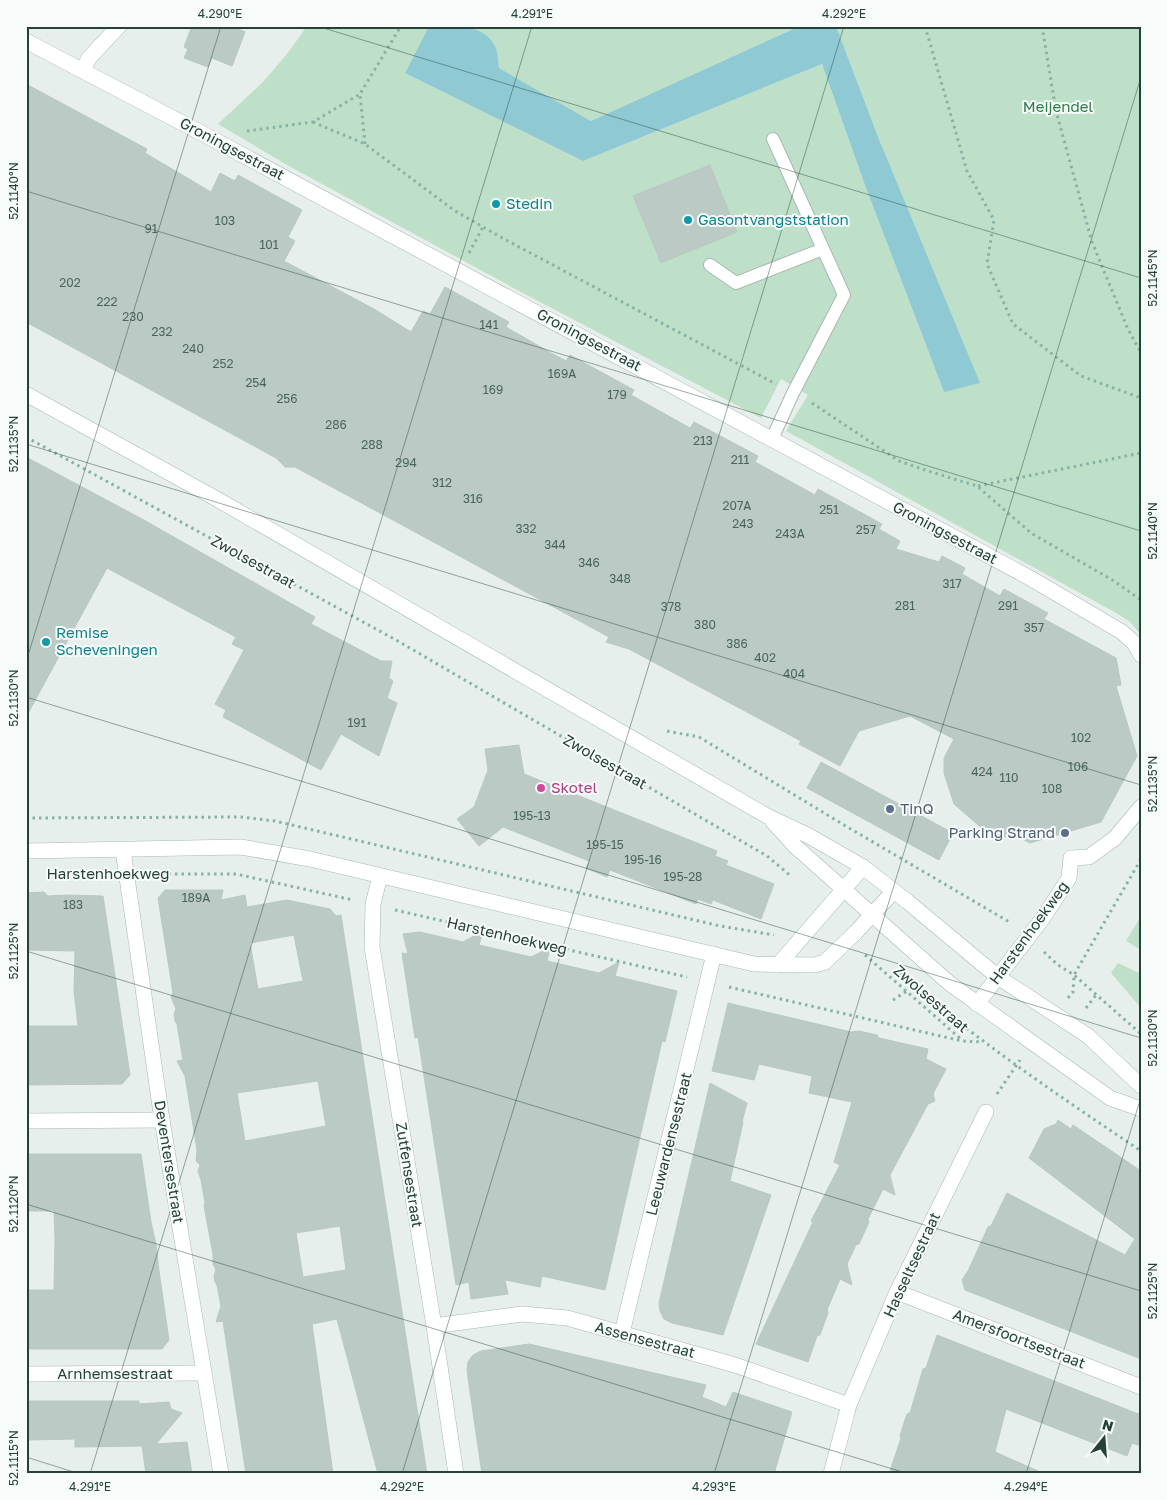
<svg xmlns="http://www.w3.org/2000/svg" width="1167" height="1500" font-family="'Golos Text',sans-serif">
<rect width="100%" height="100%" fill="#e6efeb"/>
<g fill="#bfe0c8">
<polygon points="307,26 429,26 405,73 583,161 822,64 866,188 944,392 880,142 836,26 1141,26 1141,635 1130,622 1118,614 786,431 808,395 781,379 761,418 519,291 287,165 218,124 263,82 287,54"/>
<polygon points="469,26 800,26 591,121 499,68 496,49 488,37"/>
<polygon points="1141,916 1141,950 1126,941"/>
<polygon points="1118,963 1141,974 1141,1008 1111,973"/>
</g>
<path fill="#8ec9d4" d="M429,26C453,26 484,22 496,48C498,54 498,62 499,68L591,121L800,26H836L880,142L980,383L944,392L866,188L822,64L583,161L405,73Z"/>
<g fill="#bbcac4" stroke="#b8c9c2" fill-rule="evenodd">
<polygon points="192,26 232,26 245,32 232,66 212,58 208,67 184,58 188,49 184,47"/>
<polygon points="26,84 147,149 145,153 211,192 220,173 235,181 238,175 302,210 288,237 295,241 284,261 374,309 411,332 423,311 430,314 445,287 509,322 506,327 551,353 566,361 570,355 634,390 631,395 690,428 694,422 758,456 755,462 786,479 815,495 818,489 882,524 879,529 900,541 896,549 939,562 942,556 965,568 962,574 1000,596 1004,589 1048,613 1044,619 1116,658 1121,685 1116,686 1137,756 1101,822 1030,843 1015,835 999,838 991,836 954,804 944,773 944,758 954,739 910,716 859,731 840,766 799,744 801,741 629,649 606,642 609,637 295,467 285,467 276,458 26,322"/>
<polygon points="710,165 737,232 661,263 633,196"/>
<polygon points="26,457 142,519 315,617 311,624 381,661 392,661 389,678 393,681 387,698 397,703 379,756 341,734 321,770 223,717 226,710 215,704 244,650 232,644 236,637 107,568 26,717"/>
<polygon points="519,745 524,774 717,851 715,856 728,861 726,865 774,884 761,919 713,900 711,904 698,899 696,904 610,870 607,877 586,868 589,861 503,827 479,846 457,819 474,807 488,770 485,749"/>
<polygon points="821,762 953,833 939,860 807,788"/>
<path d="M165,890H223L221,900L245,895L247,907L287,900L330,909L336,916L341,915L427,1474H378L337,1319L312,1324L333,1474H246L223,1321L216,1322L221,1306L217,1285L215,1282L214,1276L216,1270L213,1264V1254L204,1206L205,1203L201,1180L198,1171L200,1165L196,1161L197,1150L187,1088L185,1076L177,1061L183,1060L177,1024L175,1021L174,1014L176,1009L171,997L173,993L158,898ZM294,935L303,981L258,989L250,943ZM318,1081L326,1126L245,1141L237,1093ZM340,1226L346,1270L303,1277L296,1233Z"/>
<polygon points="44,892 48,896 68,895 103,896 130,1075 122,1084 26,1085 26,1026 78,1026 74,991 75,951 26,950 26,893"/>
<polygon points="483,931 479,945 531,957 550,948 547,961 599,973 619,962 615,976 677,991 665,1042 662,1041 605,1290 542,1276 540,1287 505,1280 508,1294 471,1299 469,1282 456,1285 418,1037 415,1038 402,953 408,954 403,934 420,932 463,942"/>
<polygon points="728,1003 851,1032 859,1031 877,1035 879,1038 928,1049 926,1059 946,1069 933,1094 935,1101 928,1104 890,1175 895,1195 883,1189 868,1219 869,1222 859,1244 856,1245 847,1264 852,1285 840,1279 827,1310 828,1313 820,1335 817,1336 808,1362 756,1344 813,1222 811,1221 840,1165 834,1162 852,1102 809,1093 812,1076 759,1064 754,1080 712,1071"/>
<polygon points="710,1083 747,1103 742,1122 743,1122 730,1181 771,1195 723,1335 672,1323 664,1319 660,1311 659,1303"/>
<polygon points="1058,1120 1071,1129 1073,1125 1141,1171 1141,1359 965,1290 962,1280 968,1271 988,1227 991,1226 1007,1193 1125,1255 1135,1239 1029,1158 1044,1129 1056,1124"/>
<polygon points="26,1154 141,1154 151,1222 156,1244 159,1271 169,1340 162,1349 26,1349 26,1290 54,1290 55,1240 54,1211 26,1211"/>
<polygon points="937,1335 1141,1415 1141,1446 1132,1443 1127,1456 1006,1409 995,1452 1045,1474 889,1474 901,1438 900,1436 903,1426 907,1414 910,1413 923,1369 926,1368"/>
<polygon points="529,1344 706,1385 702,1397 726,1407 733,1392 792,1412 774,1474 682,1474 670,1471 670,1474 482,1474 467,1371 468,1362 473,1355 481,1351"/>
<polygon points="26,1401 139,1401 139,1404 169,1402 171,1409 182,1413 156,1444 187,1442 192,1474 146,1474 142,1446 75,1447 75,1439 26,1440"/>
</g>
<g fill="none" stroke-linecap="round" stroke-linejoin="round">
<g stroke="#a8b8b2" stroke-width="14">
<g id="lane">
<polyline points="710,265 736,283 823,249"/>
<polyline points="772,439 793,393 844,295 773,139"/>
</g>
</g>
<g stroke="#a8b8b2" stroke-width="16">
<g id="street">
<polyline points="26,41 209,137 1030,578 1122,632 1134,643 1141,655"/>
<polyline points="83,71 89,58 119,26"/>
<polyline points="123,850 162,1120 221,1474"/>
<polyline points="380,876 373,904 372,947 434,1326 456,1474"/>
<polyline points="977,1004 1043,918 1069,878 1071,858 1089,857 1115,838 1141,807"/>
<polyline points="26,1121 162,1120"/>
<polyline points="897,1292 1141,1387"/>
<polyline points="434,1326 522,1314 567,1318 735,1365 849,1405"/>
<polyline points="622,1333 714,954"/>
<polyline points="26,1374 203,1373"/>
<polyline points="831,1474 849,1405 897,1292 986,1112"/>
</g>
</g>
<g stroke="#a4bbb3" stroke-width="16">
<g id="secondary">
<polyline points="26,394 215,498 767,816 809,836 863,867 908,902 998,977 1088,1036 1141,1086"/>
<polyline points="773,822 796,847 949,983 1110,1098 1141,1109"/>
<polyline points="26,851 241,847 310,859 754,964 815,965 825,962 856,932 894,891"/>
<polyline points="778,965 863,867"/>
</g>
</g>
<g stroke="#86b3a5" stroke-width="3" stroke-dasharray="2.5 4" stroke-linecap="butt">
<polyline points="925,26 967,171 994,220 987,264 1013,324 1081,376 1141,398"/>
<polyline points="1042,26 1056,111 1092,242 1127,327 1141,353"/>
<polyline points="313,122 365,144 455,211 506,240 776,384"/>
<polyline points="247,131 313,122 360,94"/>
<polyline points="365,144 360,94 401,26"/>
<polyline points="469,253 483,227"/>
<polyline points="812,403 899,461 928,471 977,486 1031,533 1114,581 1141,600"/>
<polyline points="26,437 396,640 767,856 792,877"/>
<polyline points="978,486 1141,453"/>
<polyline points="667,731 699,737 844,825 1011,923"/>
<polyline points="26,818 240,817 275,821 720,926 774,935"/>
<polyline points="149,874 236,874 353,900"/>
<polyline points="395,910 687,977"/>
<polyline points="1044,952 1058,965 1074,975 1141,1034"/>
<polyline points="865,955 962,1040"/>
<polyline points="900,973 929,998"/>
<polyline points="729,987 962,1041 982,1042"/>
<polyline points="1068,998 1073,992 1074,975 1141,859"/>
<polyline points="893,1000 907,991"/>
<path d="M936,1004C1001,1057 1071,1104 1141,1151"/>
<polyline points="1086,1008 1096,995"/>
<polyline points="997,1094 1020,1060"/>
</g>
<use href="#lane" stroke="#fff" stroke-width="12"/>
<use href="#street" stroke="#fff" stroke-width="15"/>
<use href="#secondary" stroke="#fff" stroke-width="15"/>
</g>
<path fill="none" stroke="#24423a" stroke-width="1" stroke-opacity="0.45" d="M317,26L1141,278M26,191L1141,531M26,444L1141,785M26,662L221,26M26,697L1141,1038M26,951L1141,1291M26,1204L909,1474M26,1457L80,1474M90,1474L532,26M402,1474L844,26M714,1474L1141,77M1026,1474L1141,1097"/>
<g fill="#0f9aa8" stroke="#f7fbf9" stroke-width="2">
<circle cx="496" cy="204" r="5"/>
<circle cx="688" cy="220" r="5"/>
<circle cx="46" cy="642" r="5"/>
</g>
<circle fill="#d1479c" stroke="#f7fbf9" stroke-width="2" cx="541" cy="788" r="5"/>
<g fill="#5c6f8a" stroke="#f7fbf9" stroke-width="2">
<circle cx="890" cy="809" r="5"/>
<circle cx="1065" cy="833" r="5"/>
</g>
<g text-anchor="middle" stroke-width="4" stroke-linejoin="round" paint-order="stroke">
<g font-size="12" fill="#4a645c">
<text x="225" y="225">103</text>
<text x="151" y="233">91</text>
<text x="269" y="249">101</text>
<text x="70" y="287">202</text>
<text x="107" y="306">222</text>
<text x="133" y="321">230</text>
<text x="489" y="329">141</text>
<text x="162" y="336">232</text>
<text x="193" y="353">240</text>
<text x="223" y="368">252</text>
<text x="562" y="378">169A</text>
<text x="256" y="387">254</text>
<text x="493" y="394">169</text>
<text x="617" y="399">179</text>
<text x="287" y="403">256</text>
<text x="336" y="429">286</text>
<text x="703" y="445">213</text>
<text x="372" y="449">288</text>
<text x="740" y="464">211</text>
<text x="406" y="467">294</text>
<text x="442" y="487">312</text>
<text x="473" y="503">316</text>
<text x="737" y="510">207A</text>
<text x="829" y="514">251</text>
<text x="743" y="528">243</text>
<text x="526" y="533">332</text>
<text x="866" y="534">257</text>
<text x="790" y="538">243A</text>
<text x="555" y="549">344</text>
<text x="589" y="567">346</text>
<text x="620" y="583">348</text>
<text x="952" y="588">317</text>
<text x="905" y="610">281</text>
<text x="1008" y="610">291</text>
<text x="671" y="611">378</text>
<text x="705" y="629">380</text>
<text x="1034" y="632">357</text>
<text x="737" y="648">386</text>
<text x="765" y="662">402</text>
<text x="794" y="678">404</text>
<text x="357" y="727">191</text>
<text x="1081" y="742">102</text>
<text x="1078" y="771">106</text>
<text x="982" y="776">424</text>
<text x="1009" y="782">110</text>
<text x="1052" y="793">108</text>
<text x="532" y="820">195-13</text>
<text x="605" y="849">195-15</text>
<text x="643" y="864">195-16</text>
<text x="683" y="881">195-28</text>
<text x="196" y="902">189A</text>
<text x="73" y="909">183</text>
</g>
<g font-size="15" fill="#2d7a4b" stroke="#f7fbf9">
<text x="1058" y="112">Meijendel</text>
</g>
<g font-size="15" fill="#24423a" stroke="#f7fbf9">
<text transform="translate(232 149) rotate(28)" y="5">Groningsestraat</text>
<text transform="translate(589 340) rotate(28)" y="5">Groningsestraat</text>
<text transform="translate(945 533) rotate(28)" y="5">Groningsestraat</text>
<text transform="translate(253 562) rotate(29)" y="5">Zwolsestraat</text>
<text transform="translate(605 762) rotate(30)" y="5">Zwolsestraat</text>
<text x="108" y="879">Harstenhoekweg</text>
<text transform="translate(1029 933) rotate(-54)" y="5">Harstenhoekweg</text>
<text transform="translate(507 936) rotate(13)" y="5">Harstenhoekweg</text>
<text transform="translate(931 999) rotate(41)" y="5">Zwolsestraat</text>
<text transform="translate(669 1144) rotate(-76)" y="5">Leeuwardensestraat</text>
<text transform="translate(169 1162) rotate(81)" y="5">Deventersestraat</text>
<text transform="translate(409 1175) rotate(81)" y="5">Zutfensestraat</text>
<text transform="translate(912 1265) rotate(-65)" y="5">Hasseltsestraat</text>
<text transform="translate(1019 1339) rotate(21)" y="5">Amersfoortsestraat</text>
<text transform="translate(645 1340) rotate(15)" y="5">Assensestraat</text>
<text x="115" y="1379">Arnhemsestraat</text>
</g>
<g font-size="15" fill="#0d838f" stroke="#f7fbf9" text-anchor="start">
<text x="506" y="209">Stedin</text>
<text x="698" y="225">Gasontvangststation</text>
<text x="56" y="638">Remise<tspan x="56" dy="17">Scheveningen</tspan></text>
</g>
<g font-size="15" fill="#b23c85" stroke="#f7fbf9" text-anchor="start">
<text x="551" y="793">Skotel</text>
</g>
<g font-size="15" fill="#4e5e75" stroke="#f7fbf9" text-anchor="start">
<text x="900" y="814">TinQ</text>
<text x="1055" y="838" text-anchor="end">Parking Strand</text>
</g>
</g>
<rect width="1167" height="1500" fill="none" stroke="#f7fbf9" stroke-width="55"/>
<g transform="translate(1104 1438) rotate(17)" stroke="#f7fbf9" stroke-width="4" paint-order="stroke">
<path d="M0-4L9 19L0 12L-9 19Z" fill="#24423a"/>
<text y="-8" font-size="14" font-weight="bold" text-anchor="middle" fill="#24423a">N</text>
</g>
<rect x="28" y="28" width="1112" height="1444" fill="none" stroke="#24423a" stroke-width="2"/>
<g font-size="12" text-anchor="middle" fill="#24423a">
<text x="220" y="18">4.290°E</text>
<text x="532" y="18">4.291°E</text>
<text x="844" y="18">4.292°E</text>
<text transform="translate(14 191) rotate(-90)" y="4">52.1140°N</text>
<text transform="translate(1153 278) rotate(-90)" y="4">52.1145°N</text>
<text transform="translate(14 444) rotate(-90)" y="4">52.1135°N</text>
<text transform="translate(1153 531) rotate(-90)" y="4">52.1140°N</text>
<text transform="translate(14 698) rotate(-90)" y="4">52.1130°N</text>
<text transform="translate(1153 784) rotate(-90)" y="4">52.1135°N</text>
<text transform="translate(14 951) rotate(-90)" y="4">52.1125°N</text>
<text transform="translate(1153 1038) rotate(-90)" y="4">52.1130°N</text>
<text transform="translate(14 1204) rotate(-90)" y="4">52.1120°N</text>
<text transform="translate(1153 1291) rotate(-90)" y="4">52.1125°N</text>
<text transform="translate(14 1458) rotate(-90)" y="4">52.1115°N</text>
<text x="90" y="1491">4.291°E</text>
<text x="402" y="1491">4.292°E</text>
<text x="714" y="1491">4.293°E</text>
<text x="1026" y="1491">4.294°E</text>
</g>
</svg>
